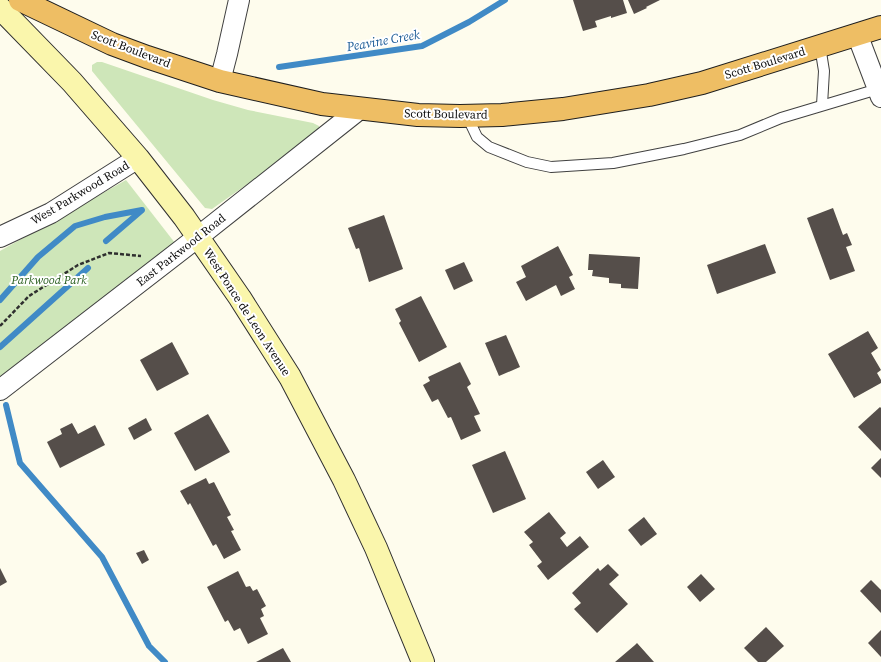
<svg xmlns="http://www.w3.org/2000/svg" width="881" height="662" font-family="'Source Serif 4',serif">
<rect width="100%" height="100%" fill="#fefced"/>
<g fill="#cee6b9">
<polygon points="97,62 102,62 213,100 248,110 313,123 319,126 321,132 212,209 205,208 92,71 92,65"/>
<polygon points="126,180 175,243 0,388 0,251"/>
</g>
<g fill="none" stroke-linecap="round" stroke-linejoin="round">
<g stroke="#408ac6" stroke-width="6">
<polyline points="279,67 422,46 469,22 505,0"/>
<polyline points="106,241 141,211"/>
<polyline points="0,300 38,257 75,226 105,217 142,210"/>
<polyline points="0,347 88,268"/>
<polyline points="6,405 20,463 102,557 149,646 165,662"/>
</g>
</g>
<g fill="#554e4a">
<polygon points="573,0 623,0 627,13 611,18 611,16 595,21 597,27 583,31"/>
<polygon points="628,0 660,0 646,7 647,8 634,14"/>
<polygon points="833,208 843,235 847,233 852,245 846,247 855,271 830,280 807,218"/>
<polygon points="384,215 403,269 369,282 359,248 356,249 348,228"/>
<polygon points="765,244 776,273 717,294 707,265"/>
<polygon points="558,246 573,275 569,277 575,289 561,296 556,285 526,301 516,282 526,277 521,266"/>
<polygon points="589,254 640,257 638,289 621,288 621,284 609,283 609,278 592,276 593,270 588,270"/>
<polygon points="464,262 473,281 454,290 445,270"/>
<polygon points="421,296 447,347 419,362 399,323 401,321 395,309"/>
<polygon points="868,331 878,348 871,353 881,370 877,373 881,380 881,383 854,398 828,354"/>
<polygon points="506,335 520,367 499,376 485,343"/>
<polygon points="172,342 189,374 157,391 140,360"/>
<polygon points="460,362 471,384 467,387 480,414 474,416 481,431 461,440 451,417 448,418 438,399 432,402 423,385 430,381 428,377"/>
<polygon points="880,407 881,408 881,451 858,427"/>
<polygon points="208,414 230,452 195,471 174,433"/>
<polygon points="146,418 152,430 134,440 128,428"/>
<polygon points="72,423 78,434 95,425 105,445 60,468 47,442 62,434 60,429"/>
<polygon points="505,451 526,499 493,513 472,465"/>
<polygon points="881,458 881,478 871,468"/>
<polygon points="603,460 615,477 598,489 586,472"/>
<polygon points="206,478 209,484 214,482 231,515 227,517 234,530 231,531 241,550 224,559 216,544 213,546 190,503 188,505 180,491"/>
<polygon points="549,512 566,533 560,538 567,547 580,536 589,547 548,580 537,566 542,562 529,545 533,542 524,532"/>
<polygon points="644,517 657,534 641,546 628,530"/>
<polygon points="144,550 149,560 142,564 136,553"/>
<polygon points="608,564 619,575 609,584 628,604 597,633 574,609 581,603 572,593 598,568 600,571"/>
<polygon points="0,568 7,582 0,586"/>
<polygon points="238,571 246,587 250,586 253,591 257,589 266,606 261,609 264,616 260,618 268,634 248,644 240,628 234,631 228,620 225,622 207,587"/>
<polygon points="701,574 715,589 700,602 687,587"/>
<polygon points="871,580 881,590 881,613 860,591"/>
<polygon points="766,627 784,646 766,662 758,662 744,648"/>
<polygon points="881,630 881,657 868,643"/>
<polygon points="637,643 654,662 615,662 635,645"/>
<polygon points="283,648 291,662 256,662"/>
</g>
<g fill="none" stroke-linecap="round" stroke-linejoin="round">
<g stroke="#404040" stroke-width="12">
<g id="service">
<polyline points="820,46 824,71 822,105"/>
<polyline points="467,116 477,137 489,147 527,162 551,167 613,163 684,149 740,135 781,118 878,89"/>
</g>
</g>
<g stroke="#404040" stroke-width="22">
<g id="minor">
<polyline points="857,34 881,97"/>
<polyline points="220,81 227,54 239,0"/>
<polyline points="0,237 51,213 138,158"/>
<polyline points="0,390 198,237 361,108"/>
</g>
</g>
<g stroke="#2f2f2f" stroke-width="24">
<polyline id="secondary" points="0,8 72,82 138,158 184,217 240,298 290,377 344,480 376,548 423,662"/>
</g>
<g stroke="#1e1e1e" stroke-width="24">
<polyline id="trunk" points="20,0 112,44 147,57 220,81 322,104 418,115 460,116 502,115 563,109 649,95 702,83 881,27"/>
</g>
<polyline stroke="#2f2f2f" stroke-width="2.5" stroke-dasharray="4 2" stroke-linecap="butt" points="0,326 29,296 78,265 109,253 141,256"/>
<use href="#service" stroke="#fff" stroke-width="10"/>
<use href="#minor" stroke="#fff" stroke-width="20"/>
<use href="#secondary" stroke="#faf6ac" stroke-width="22"/>
<use href="#trunk" stroke="#eebe64" stroke-width="22"/>
</g>
<g text-anchor="middle" stroke-width="4" stroke-linejoin="round" paint-order="stroke">
<g font-size="12" fill="#0d0d0d" stroke="#fff">
<text transform="translate(131 49) rotate(21)" y="4">Scott Boulevard</text>
<text transform="translate(765 63) rotate(-17)" y="4">Scott Boulevard</text>
<text transform="translate(446 114) rotate(1)" y="4">Scott Boulevard</text>
<text transform="translate(80 193) rotate(-31)" y="4">West Parkwood Road</text>
<text transform="translate(181 250) rotate(-38)" y="4">East Parkwood Road</text>
<text transform="translate(247 312) rotate(57)" y="4">West Ponce de Leon Avenue</text>
</g>
<g font-size="12" font-style="italic" fill="#2b6021" stroke="#fff">
<text x="49" y="284">Parkwood Park</text>
</g>
<g font-size="13" font-style="italic" fill="#1d5c97" stroke="#fff">
<text transform="translate(383 40) rotate(-10)" y="5">Peavine Creek</text>
</g>
</g>
</svg>
